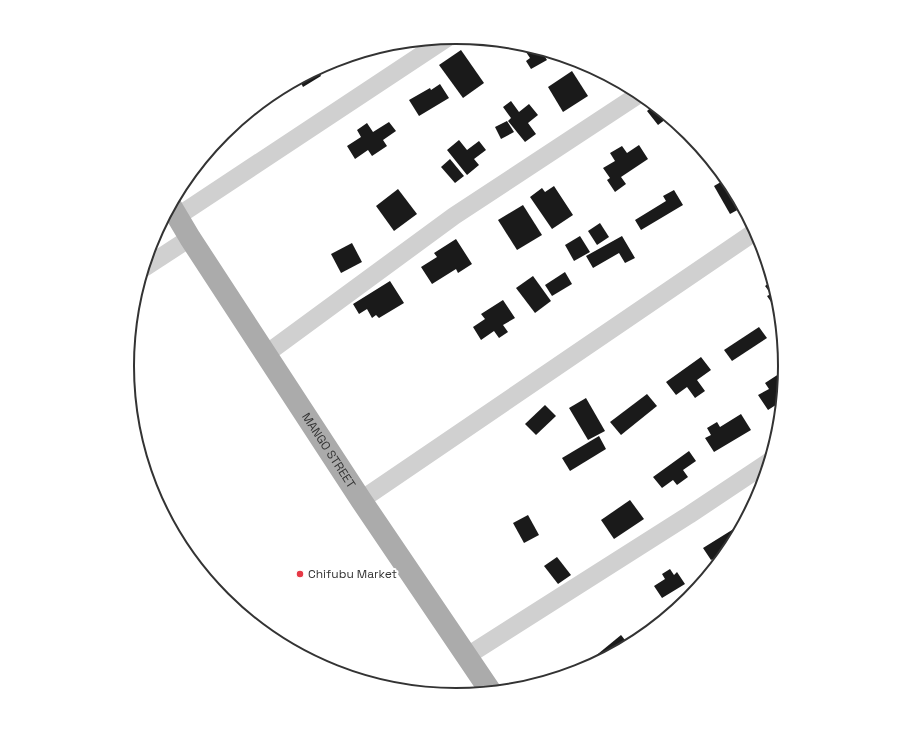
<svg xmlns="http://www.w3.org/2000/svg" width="913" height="732" font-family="'Space Grotesk',sans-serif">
<rect width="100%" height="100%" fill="#fff"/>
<g fill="#1a1a1a">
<polygon points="533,47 540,49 547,60 531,69 526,61 530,58 526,52"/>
<polygon points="461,50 484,83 463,98 439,65"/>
<polygon points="317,69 321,76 303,87 299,79"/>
<polygon points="572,71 588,96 563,112 548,87"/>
<polygon points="440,84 449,98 419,116 409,100 430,88 431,90"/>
<polygon points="511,101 519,112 529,104 538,115 528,123 536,134 525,142 508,121 511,118 503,107"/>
<polygon points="654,105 677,124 672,128 666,119 658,125 647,111"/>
<polygon points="507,121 514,132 501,139 495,127"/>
<polygon points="389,122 396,131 383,140 387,146 372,156 368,150 355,159 347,146 361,137 357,130 367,123 373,132"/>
<polygon points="459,140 467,150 479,141 486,150 474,159 479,165 467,175 447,150"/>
<polygon points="639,145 648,159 621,177 626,184 615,192 607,180 610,178 603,168 615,161 610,153 622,146 627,153"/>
<polygon points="450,159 464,176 455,183 441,167"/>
<polygon points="726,179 743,207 730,214 714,186"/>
<polygon points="554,186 573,215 552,229 530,197 542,188 545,192"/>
<polygon points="398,189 417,214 394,231 376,206"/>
<polygon points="674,190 683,205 641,230 635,220 666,201 663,196"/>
<polygon points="523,205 542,235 517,250 498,220"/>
<polygon points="600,223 609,237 597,245 588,231"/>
<polygon points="580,236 590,252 574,261 565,245"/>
<polygon points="622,236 635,258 625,263 619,253 593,268 586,256"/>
<polygon points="456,239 472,264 458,273 456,269 432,284 421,267 437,257 434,253"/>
<polygon points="352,243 362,262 341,273 331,254"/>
<polygon points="565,272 572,284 552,296 545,285"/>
<polygon points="533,276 551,301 535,313 516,288"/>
<polygon points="390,281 404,303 379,318 376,315 372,318 367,309 359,314 353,304"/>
<polygon points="772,281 779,302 780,310 778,312 767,296 771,294 765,286"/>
<polygon points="503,300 515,318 503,325 508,332 499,338 494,331 481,340 473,327 485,319 481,314"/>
<polygon points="759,327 767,338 732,361 724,350"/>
<polygon points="701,357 711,370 697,380 705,391 695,398 687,387 676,395 666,382"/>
<polygon points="785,370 782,401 768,410 758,395 769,389 765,383"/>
<polygon points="647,394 657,406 621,435 610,422"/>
<polygon points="586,398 605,431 588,440 569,408"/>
<polygon points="545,405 556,416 536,435 525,424"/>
<polygon points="741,414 751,430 714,452 705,438 711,435 707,428 717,422 720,427"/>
<polygon points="599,436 606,449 570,471 562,458"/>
<polygon points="689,451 696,461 683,470 688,477 677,485 673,480 662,488 653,477"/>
<polygon points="630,500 644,519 614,539 601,520"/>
<polygon points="528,515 539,535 524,543 513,523"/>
<polygon points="740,525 741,528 732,545 724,550 726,553 717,565 713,559 711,560 703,548"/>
<polygon points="557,557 571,575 558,584 544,566"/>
<polygon points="670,569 674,575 677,572 685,584 662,598 654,586 665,579 662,574"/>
<polygon points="621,635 629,645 596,663 593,658"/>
</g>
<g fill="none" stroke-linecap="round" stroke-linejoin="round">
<g stroke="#d0d0d0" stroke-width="18">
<polyline points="178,216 447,38"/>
<polyline points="144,268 190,238"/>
<polyline points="266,354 454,216 641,93"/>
<polyline points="361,500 756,231"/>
<polyline points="467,656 689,515 770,461"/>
</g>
<path stroke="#ababab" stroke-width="22" id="s1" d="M171,206L190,238L361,500L491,692"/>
</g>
<circle fill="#e63946" stroke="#fff" stroke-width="1.5" cx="300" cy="574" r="4"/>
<g text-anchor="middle" stroke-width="4" stroke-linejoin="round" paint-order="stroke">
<g font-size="12" fill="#333" stroke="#fff">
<text dy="4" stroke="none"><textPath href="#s1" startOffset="291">MANGO STREET</textPath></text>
</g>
<g font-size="12" fill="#333" stroke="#fff" text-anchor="start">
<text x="308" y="578">Chifubu Market</text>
</g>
</g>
<path d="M0 0H913V732H0ZM134 366a322 322 0 1 1 644 0a322 322 0 1 1-644 0Z" fill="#fff" fill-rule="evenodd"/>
<path fill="none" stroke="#333" stroke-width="2" d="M134 366a322 322 0 1 1 644 0a322 322 0 1 1-644 0Z"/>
</svg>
